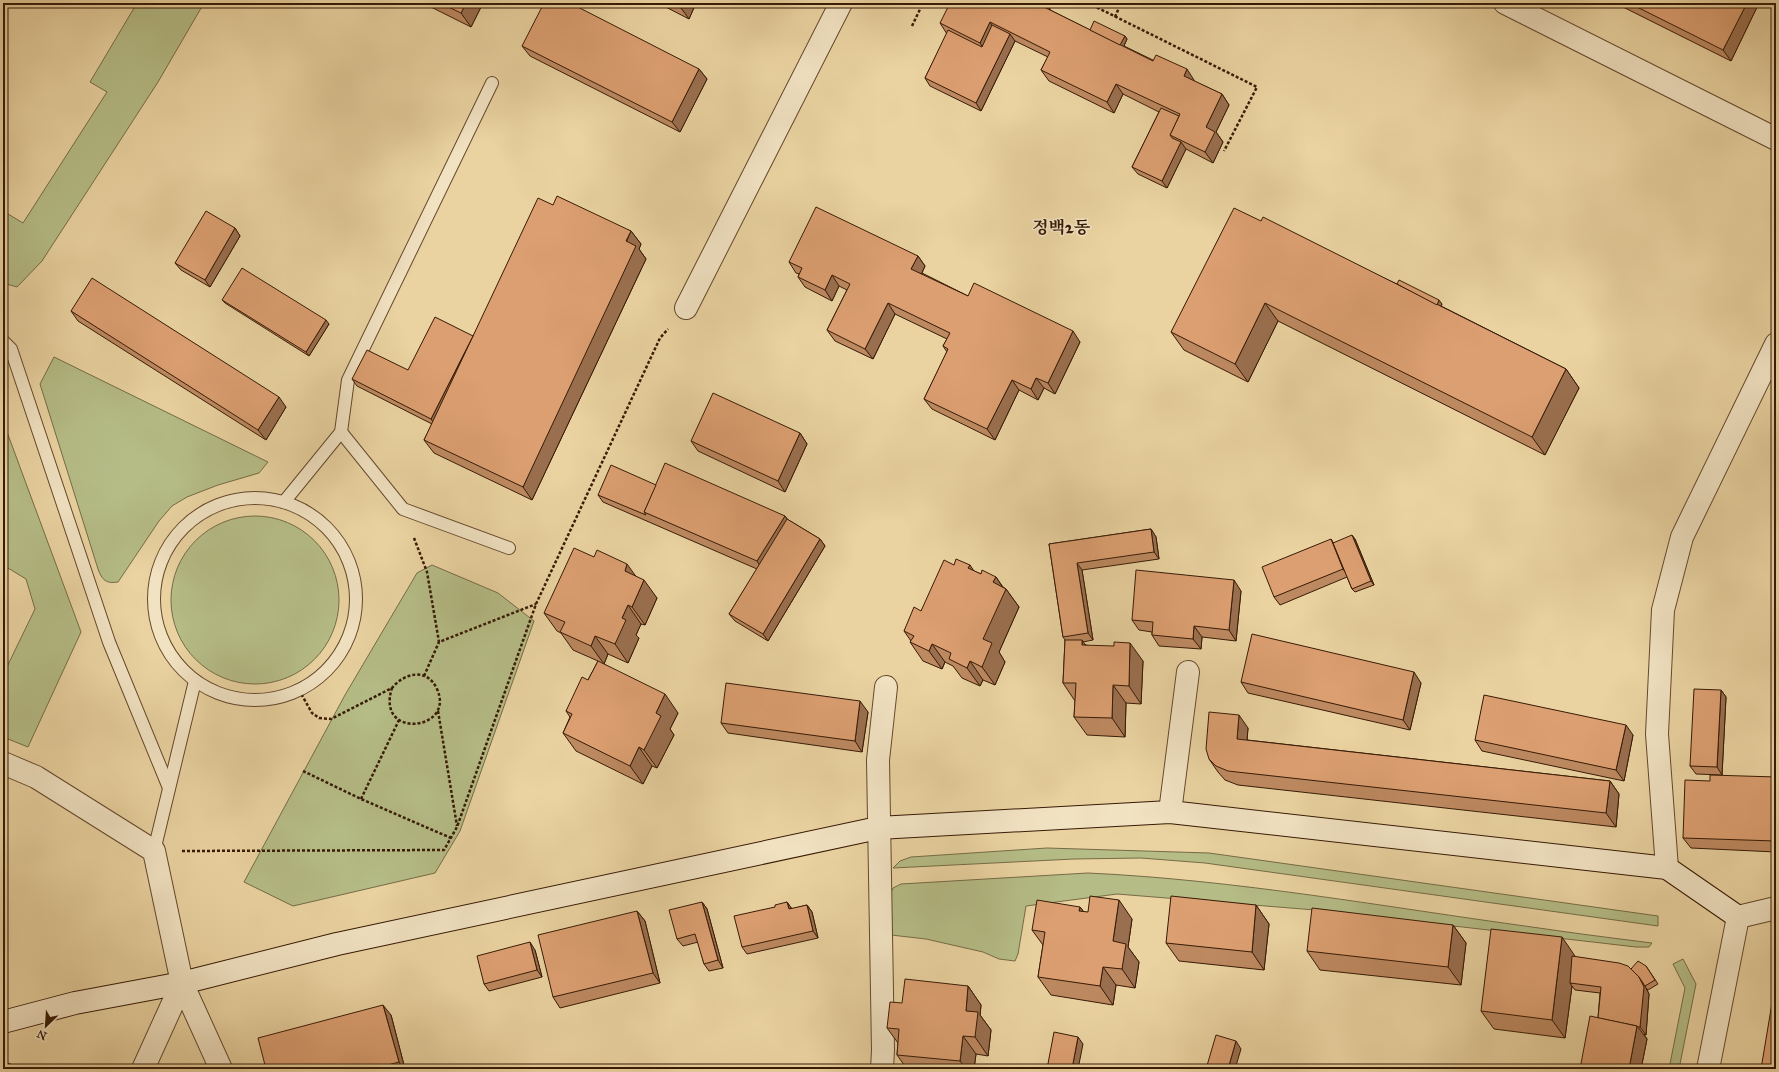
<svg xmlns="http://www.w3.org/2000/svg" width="1779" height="1072" font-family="'IM FELL Great Primer','Noto Serif KR',serif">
<rect width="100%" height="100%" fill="#ead3a1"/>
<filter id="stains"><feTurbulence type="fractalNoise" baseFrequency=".005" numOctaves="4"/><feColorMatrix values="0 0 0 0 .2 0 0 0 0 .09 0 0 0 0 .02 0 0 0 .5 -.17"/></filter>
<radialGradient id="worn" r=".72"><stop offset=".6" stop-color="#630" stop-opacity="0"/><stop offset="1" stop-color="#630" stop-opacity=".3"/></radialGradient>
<g fill="#b5bc86" stroke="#766b46">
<polygon points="137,3 204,3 158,82 42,261 17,287 3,283 3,211 23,223 107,92 90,82"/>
<path d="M54,357L268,462L259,473L218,485L187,497L172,506L159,521L118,582C106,584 102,580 98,569L40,384Z"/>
<polygon points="3,431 7,432 81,632 28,747 3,737 3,675 35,609 26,579 3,565"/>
<circle cx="255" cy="600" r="84"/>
<polygon points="432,565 498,593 534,621 460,831 435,873 293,906 244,882 345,695 417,573"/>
<polygon points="1047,848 1209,853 1658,916 1658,926 1205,863 1141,858 1074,859 893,868 900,861 911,857"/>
<path d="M1088,873C1238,880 1385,907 1532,927C1572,933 1612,938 1652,943L1649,947H1636L1315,910L1117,894L1026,906L1018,954L1015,961L999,959L983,952L926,939L891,935L887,902L893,888L901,884Z"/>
<polygon points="1683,959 1696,984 1679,1069 1669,1069 1685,988 1673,964"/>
</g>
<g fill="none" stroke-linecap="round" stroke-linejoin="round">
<g stroke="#64482c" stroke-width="14">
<g id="lane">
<polyline points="3,341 11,349 109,642 169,788"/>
<polyline points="341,432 403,509 509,548"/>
<circle cx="255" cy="599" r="101"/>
<polyline points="284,502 341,432 348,380 492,83"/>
<polyline points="154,851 195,681"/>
</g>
</g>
<g stroke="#64482c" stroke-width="24">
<g id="street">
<polyline points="1505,3 1776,139"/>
<polyline points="686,308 841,3"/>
<polyline points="3,763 36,777 154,851 182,983 221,1069"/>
<polyline points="1170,812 1188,672"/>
<polyline points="1667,868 1657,734 1663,610 1682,537 1776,344"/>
<polyline points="143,1069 182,983"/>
<polyline points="882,1069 883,1050 878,760 886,687"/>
<polyline points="1708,1069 1738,917 1776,908"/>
</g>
</g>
<g stroke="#371a05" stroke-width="24">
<polyline id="secondary" points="3,1022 75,1003 182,983 337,944 878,828 1170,812 1667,868 1738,917"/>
</g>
<g stroke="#371a05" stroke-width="2.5" stroke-dasharray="3 2" stroke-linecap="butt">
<polyline points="1088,3 1257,87 1224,151"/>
<polyline points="1115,17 1121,3"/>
<polyline points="912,26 923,3"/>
<polyline points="414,538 427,572 439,642 536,604"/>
<polyline points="424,676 439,642"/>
<path d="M299,690L312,713L319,718L331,719L392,688C404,673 427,667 437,689C456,731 375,740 392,688"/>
<polyline points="438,711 457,826"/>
<polyline points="303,771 361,799 451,838"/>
<polyline points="361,799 399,720"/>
<polyline points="182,851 444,850 457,827 536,604 660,338 668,329"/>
</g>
<use href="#lane" stroke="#f1e2c2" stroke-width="12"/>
<use href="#street" stroke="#f1e2c2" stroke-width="22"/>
<use href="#secondary" stroke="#f1e2c2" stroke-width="22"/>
</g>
<g fill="#bd8961" stroke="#371a05">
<polygon points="423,3 483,3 471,27"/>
<polygon points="658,3 696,3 689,19"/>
<polygon points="962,3 1046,3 1050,9 1050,10 1090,30 1125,36 1127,39 1124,46 1194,80 1194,81 1222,94 1229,105 1216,132 1223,142 1213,163 1186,149 1167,188 1138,174 1132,167 1159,112 1123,94 1114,113 1049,81 1041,70 1048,57 1015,41 981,111 930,86 925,78 947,34 940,23 960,7"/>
<polygon points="1615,3 1759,3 1731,61"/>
<polygon points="522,46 699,69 707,79 680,132 530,56"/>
<polygon points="553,205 631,231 641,244 639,249 646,259 532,500 434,453 424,440 432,424 357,386 352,379 408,370 473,336"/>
<polygon points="1261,221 1397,284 1442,304 1441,306 1566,369 1579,388 1545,455 1278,321 1248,382 1184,350 1171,332"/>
<polygon points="235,228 240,236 210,287 181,270 175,263"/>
<polygon points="918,256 925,266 922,273 968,296 1080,342 1055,394 1044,388 1038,400 1019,390 995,440 932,409 924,399 947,352 943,346 947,339 895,314 873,359 835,341 827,330 847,290 839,286 832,301 805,287 798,277 799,274 796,273 789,262"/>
<polygon points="222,300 329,324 309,356 225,303"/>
<polygon points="71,311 286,407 266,440 78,321"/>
<polygon points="800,433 807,444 785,492 698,451 691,441"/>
<polygon points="656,485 785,516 787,519 820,539 825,546 768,641 735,621 729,614 757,569 603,502 598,495"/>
<polygon points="1151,529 1156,537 1159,559 1082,570 1093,640 1083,642 1086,645 1143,661 1141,704 1126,703 1125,737 1087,735 1074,717 1075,701 1063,683 1065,640 1063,637 1049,544"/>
<polygon points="1331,539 1333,543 1355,539 1374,585 1355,592 1352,589 1347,577 1280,605 1274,597"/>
<polygon points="954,565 974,571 981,574 996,577 1003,587 1006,589 1019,607 999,652 1005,662 995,685 983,680 980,686 962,678 953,666 945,662 942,669 923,661 910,642 911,641 904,631 921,611"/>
<polygon points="636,576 657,598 645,625 641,624 636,635 639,638 628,663 608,654 604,664 678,713 670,729 674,735 657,768 652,766 643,784 576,751 563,733 570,717 566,711 588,680 598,661 573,650 561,633 557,631 544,613"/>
<polygon points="1241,591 1236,641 1202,637 1201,649 1159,646 1152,635 1152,632 1139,630 1132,620"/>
<polygon points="1241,682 1421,683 1410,730 1248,693"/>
<polygon points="1721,690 1726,697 1722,775 1696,774 1690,766"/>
<polygon points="868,712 862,752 728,733 721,723"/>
<polygon points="1248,728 1247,740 1610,781 1619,794 1616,827 1238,785 1225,780 1218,772 1209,759"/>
<polygon points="1633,735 1624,781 1482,751 1475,740"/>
<polygon points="1776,777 1776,852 1691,848 1683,838 1710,781"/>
<polygon points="702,902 707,909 723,968 709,971 704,964 698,942 683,946 677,939"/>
<polygon points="787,902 792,909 807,905 812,912 818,938 747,954 742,947 775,907"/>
<polygon points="1256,905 1269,924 1264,970 1179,961 1166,943"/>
<polygon points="1080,907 1084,912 1132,919 1128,947 1139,962 1135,988 1116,985 1113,1005 1051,995 1038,977 1043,945 1032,930"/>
<polygon points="637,911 645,921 660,983 560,1008 553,997"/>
<polygon points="1453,925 1466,943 1461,985 1320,970 1307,951"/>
<polygon points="535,950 542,977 489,991 484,984"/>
<polygon points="1575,956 1575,957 1631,969 1646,966 1658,984 1648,990 1646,988 1649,994 1646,1035 1644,1034 1647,1039 1641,1069 1580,1069 1598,1018 1600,993 1575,990 1572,986 1565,1038 1494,1029 1481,1011"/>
<polygon points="968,986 981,1005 980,1015 991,1030 988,1056 976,1054 974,1069 907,1069 897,1055 898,1043 887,1028 902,1003"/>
<polygon points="391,1015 405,1069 266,1069"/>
</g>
<g fill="#9a6f4f" stroke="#371a05">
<polygon points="466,3 483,3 471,27 461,13"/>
<polygon points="684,3 696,3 689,19 681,8"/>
<polygon points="1041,3 1046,3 1050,9 1047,16 1040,5"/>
<polygon points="1747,3 1759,3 1731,61 1723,50"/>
<polygon points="990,22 997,33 987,54 980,43"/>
<polygon points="1010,34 1015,41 981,111 976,103"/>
<polygon points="1125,36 1127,39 1121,52 1118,48"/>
<polygon points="699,69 707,79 680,132 672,122"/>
<polygon points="1187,69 1194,80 1191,87 1184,76"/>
<polygon points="1116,84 1123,94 1114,113 1107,102"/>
<polygon points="1222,94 1229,105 1216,132 1223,142 1213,163 1205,152 1206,127"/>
<polygon points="1181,142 1186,149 1167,188 1162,181"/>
<polygon points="235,228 240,236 210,287 205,280"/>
<polygon points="631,231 641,244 639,249 646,259 532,500 523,487"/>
<polygon points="918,256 925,266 919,279 911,269"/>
<polygon points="832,275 839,286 832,301 825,290"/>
<polygon points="1439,300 1442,304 1436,316 1434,312"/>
<polygon points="888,303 895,314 873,359 865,349"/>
<polygon points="1265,303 1278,321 1248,382 1235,364"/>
<polygon points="326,320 329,324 309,356 306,352"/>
<polygon points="1073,331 1080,342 1055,394 1048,383"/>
<polygon points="473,336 436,426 431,419"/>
<polygon points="1566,369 1579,388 1545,455 1532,437"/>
<polygon points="1036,378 1044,388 1038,400 1031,389"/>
<polygon points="1012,380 1019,390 995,440 987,429"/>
<polygon points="279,397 286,407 266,440 258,430"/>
<polygon points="800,433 807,444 785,492 778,481"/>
<polygon points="785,516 792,526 764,572 757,561"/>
<polygon points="1151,529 1156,537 1159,559 1154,552"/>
<polygon points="1352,535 1355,539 1374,585 1371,581"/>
<polygon points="820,539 825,546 768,641 763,634"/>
<polygon points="1331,539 1336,547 1348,576 1343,569"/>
<polygon points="1077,563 1082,570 1093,640 1088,633"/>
<polygon points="627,564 640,582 625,571"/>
<polygon points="970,565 982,583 968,568"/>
<polygon points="996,577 1005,591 1006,589 1019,607 999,652 1005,662 995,685 982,667 983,639 993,582"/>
<polygon points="644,580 657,598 645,625 632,607"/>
<polygon points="1234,580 1241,591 1236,641 1229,630"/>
<polygon points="628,605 641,624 636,635 639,638 628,663 615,644 622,618"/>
<polygon points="1194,626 1202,637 1201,649 1193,639"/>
<polygon points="595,636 608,654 604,664 591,646"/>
<polygon points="1082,640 1095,659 1082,645"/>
<polygon points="1130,643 1143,661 1141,704 1129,686"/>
<polygon points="932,644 945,662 942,669 929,651"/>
<polygon points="970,661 983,680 980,686 967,668"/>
<polygon points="1414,672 1421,683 1410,730 1403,720"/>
<polygon points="1113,685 1126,703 1125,737 1112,718"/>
<polygon points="1721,690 1726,697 1722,775 1717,767"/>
<polygon points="665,694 678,713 670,729 674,735 657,768 644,750 656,713"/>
<polygon points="860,701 868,712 862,752 855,741"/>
<polygon points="1239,715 1248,728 1246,752 1237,739"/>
<polygon points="1626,725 1633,735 1624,781 1616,770"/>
<polygon points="639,747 652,766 643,784 630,766"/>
<polygon points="1610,781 1619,794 1616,827 1606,813"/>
<polygon points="1119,900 1132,919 1128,947 1139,962 1135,988 1122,969 1113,941"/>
<polygon points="702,902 707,909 723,968 718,960"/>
<polygon points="787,902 792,909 789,909"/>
<polygon points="807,905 812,912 818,938 813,931"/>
<polygon points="1256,905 1269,924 1264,970 1252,952"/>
<polygon points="1080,907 1093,925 1079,911"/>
<polygon points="637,911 645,921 660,983 653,973"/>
<polygon points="1453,925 1466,943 1461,985 1448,967"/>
<polygon points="1562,937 1575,956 1572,983 1570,983 1572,986 1565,1038 1552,1020"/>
<polygon points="530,942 535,950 542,977 537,970"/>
<polygon points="1103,967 1116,985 1113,1005 1100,986"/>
<polygon points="1639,977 1644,984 1649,994 1646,1035 1640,1027"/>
<polygon points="968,986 981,1005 980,1015 991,1030 988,1056 975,1037 966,1011"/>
<polygon points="383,1005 391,1015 405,1069 403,1069 399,1062"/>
<polygon points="1637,1026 1647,1039 1641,1069 1629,1069"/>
<polygon points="963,1036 976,1054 974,1069 966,1069 960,1061"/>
<polygon points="1078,1037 1083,1044 1078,1069 1072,1069"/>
<polygon points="1236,1041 1241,1049 1235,1069 1228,1069"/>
</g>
<g fill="#dc9f71" stroke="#371a05">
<polygon points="440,3 466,3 461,13"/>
<polygon points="544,3 570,3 699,69 672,122 522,46"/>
<polygon points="671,3 684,3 681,8"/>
<polygon points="950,3 953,3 960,7 962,3 1041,3 1040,5 1153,61 1156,55 1187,69 1184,76 1222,94 1206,127 1215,132 1205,152 1170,135 1180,114 1116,84 1107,102 1041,70 1050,52 990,22 980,43 940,23"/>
<polygon points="1629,3 1747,3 1723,50"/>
<polygon points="1094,21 1125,36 1120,45 1090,30"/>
<polygon points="992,25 1010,34 976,103 925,78 948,30 982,47"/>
<polygon points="1161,108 1179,116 1170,135 1172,138 1181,142 1162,181 1132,167"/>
<polygon points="557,196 631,231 626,241 636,246 523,487 424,440 538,198 553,205"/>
<polygon points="816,207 918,256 911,269 968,296 974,283 1073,331 1048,383 1036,378 1031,389 1012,380 987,429 924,399 948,349 943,346 950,333 888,303 865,349 827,330 850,284 832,275 825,290 798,277 802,268 789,262"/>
<polygon points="1234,208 1261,221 1263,217 1566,369 1532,437 1265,303 1235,364 1171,332"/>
<polygon points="206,211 235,228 205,280 175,263"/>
<polygon points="242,268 326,320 306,352 222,300"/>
<polygon points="92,278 279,397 258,430 71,311"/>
<polygon points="1399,280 1439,300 1437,305 1397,284"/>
<polygon points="435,317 473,336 431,419 352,379 367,350 408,370"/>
<polygon points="713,393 800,433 778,481 691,441"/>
<polygon points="665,463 785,516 757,561 644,512"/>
<polygon points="611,465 656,485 644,512 646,515 598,495"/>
<polygon points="787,519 820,539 763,634 729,614"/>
<polygon points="1151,529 1154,552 1077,563 1088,633 1063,637 1049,544"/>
<polygon points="1352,535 1371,581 1352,589 1333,543"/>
<polygon points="1331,539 1343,569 1274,597 1262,567"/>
<polygon points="574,548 594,557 597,550 627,564 625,571 644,580 632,607 628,605 622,618 626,620 615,644 595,636 591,646 560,632 565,622 544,613"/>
<polygon points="956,559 970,565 968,568 981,574 982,570 996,577 993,582 1006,589 983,639 992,643 982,667 970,661 967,668 949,659 951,653 932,644 929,651 910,642 914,636 904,631 914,607 921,611 944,560 954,565"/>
<polygon points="1136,570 1234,580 1229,630 1194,626 1193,639 1152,635 1153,622 1132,620"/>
<polygon points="1252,634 1414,672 1403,720 1241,682"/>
<polygon points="1065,640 1082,640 1082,645 1114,646 1114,642 1130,643 1129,686 1113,685 1112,718 1074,717 1076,683 1063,683"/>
<polygon points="598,661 665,694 656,713 661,716 644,750 639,747 630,766 563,733 572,714 566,711 582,677 588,680"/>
<polygon points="726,683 860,701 855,741 721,723"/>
<polygon points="1694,689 1721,690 1717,767 1690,766"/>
<polygon points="1484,695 1626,725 1616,770 1475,740"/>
<polygon points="1209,712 1239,715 1237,739 1610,781 1606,813 1228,771 1216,766 1209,759 1206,749"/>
<polygon points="1710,775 1776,777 1776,841 1683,838 1685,780 1710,781"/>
<polygon points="1090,896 1119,900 1113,941 1126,944 1122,969 1103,967 1100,986 1038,977 1045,932 1032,930 1037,900 1080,907 1079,911 1088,912"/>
<polygon points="1171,896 1256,905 1252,952 1166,943"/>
<polygon points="702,902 718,960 704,964 695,934 677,939 669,910"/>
<polygon points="787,902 789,909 807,905 813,931 742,947 734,916 775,907 775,905"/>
<polygon points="1312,908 1453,925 1448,967 1307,951"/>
<polygon points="637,911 653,973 553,997 538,935"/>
<polygon points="1491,929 1562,937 1552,1020 1481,1011"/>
<polygon points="530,942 537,970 484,984 477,956"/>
<polygon points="1572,956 1619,963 1628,966 1639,977 1644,987 1640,1027 1638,1027 1637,1026 1598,1018 1601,987 1570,983"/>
<polygon points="1638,961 1646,966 1655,980 1645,986 1639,977 1631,969"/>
<polygon points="905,979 968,986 966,1011 978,1012 975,1037 963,1036 960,1061 897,1055 899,1029 887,1028 890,1002 902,1003"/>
<polygon points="1776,991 1776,1069 1761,1069 1773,997"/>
<polygon points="383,1005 399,1062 373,1069 266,1069 258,1038"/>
<polygon points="1590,1016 1637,1026 1629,1069 1580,1069"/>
<polygon points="1054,1032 1078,1037 1072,1069 1047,1069"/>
<polygon points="1216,1035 1236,1041 1228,1069 1206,1069"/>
<polygon points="3,1061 22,1069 3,1069"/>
<polygon points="1078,1066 1091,1069 1077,1069"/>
</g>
<g text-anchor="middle" stroke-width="3" stroke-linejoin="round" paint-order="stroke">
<g font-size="17" font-weight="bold" fill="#371a05" stroke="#f1e2c2">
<text x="1061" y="233">정백2동</text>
</g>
</g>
<rect width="1779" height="1072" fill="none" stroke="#ead3a1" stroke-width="16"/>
<rect x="4" y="4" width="1771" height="1064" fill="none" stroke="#371a05" stroke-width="2"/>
<rect x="8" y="8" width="1763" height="1056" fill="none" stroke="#371a05"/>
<g transform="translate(46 1026) rotate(205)" stroke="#f1e2c2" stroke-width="3" paint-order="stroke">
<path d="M0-3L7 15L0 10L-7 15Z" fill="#371a05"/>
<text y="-6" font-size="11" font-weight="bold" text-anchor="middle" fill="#371a05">N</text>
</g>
<rect width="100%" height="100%" filter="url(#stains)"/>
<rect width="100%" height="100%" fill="url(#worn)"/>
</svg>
